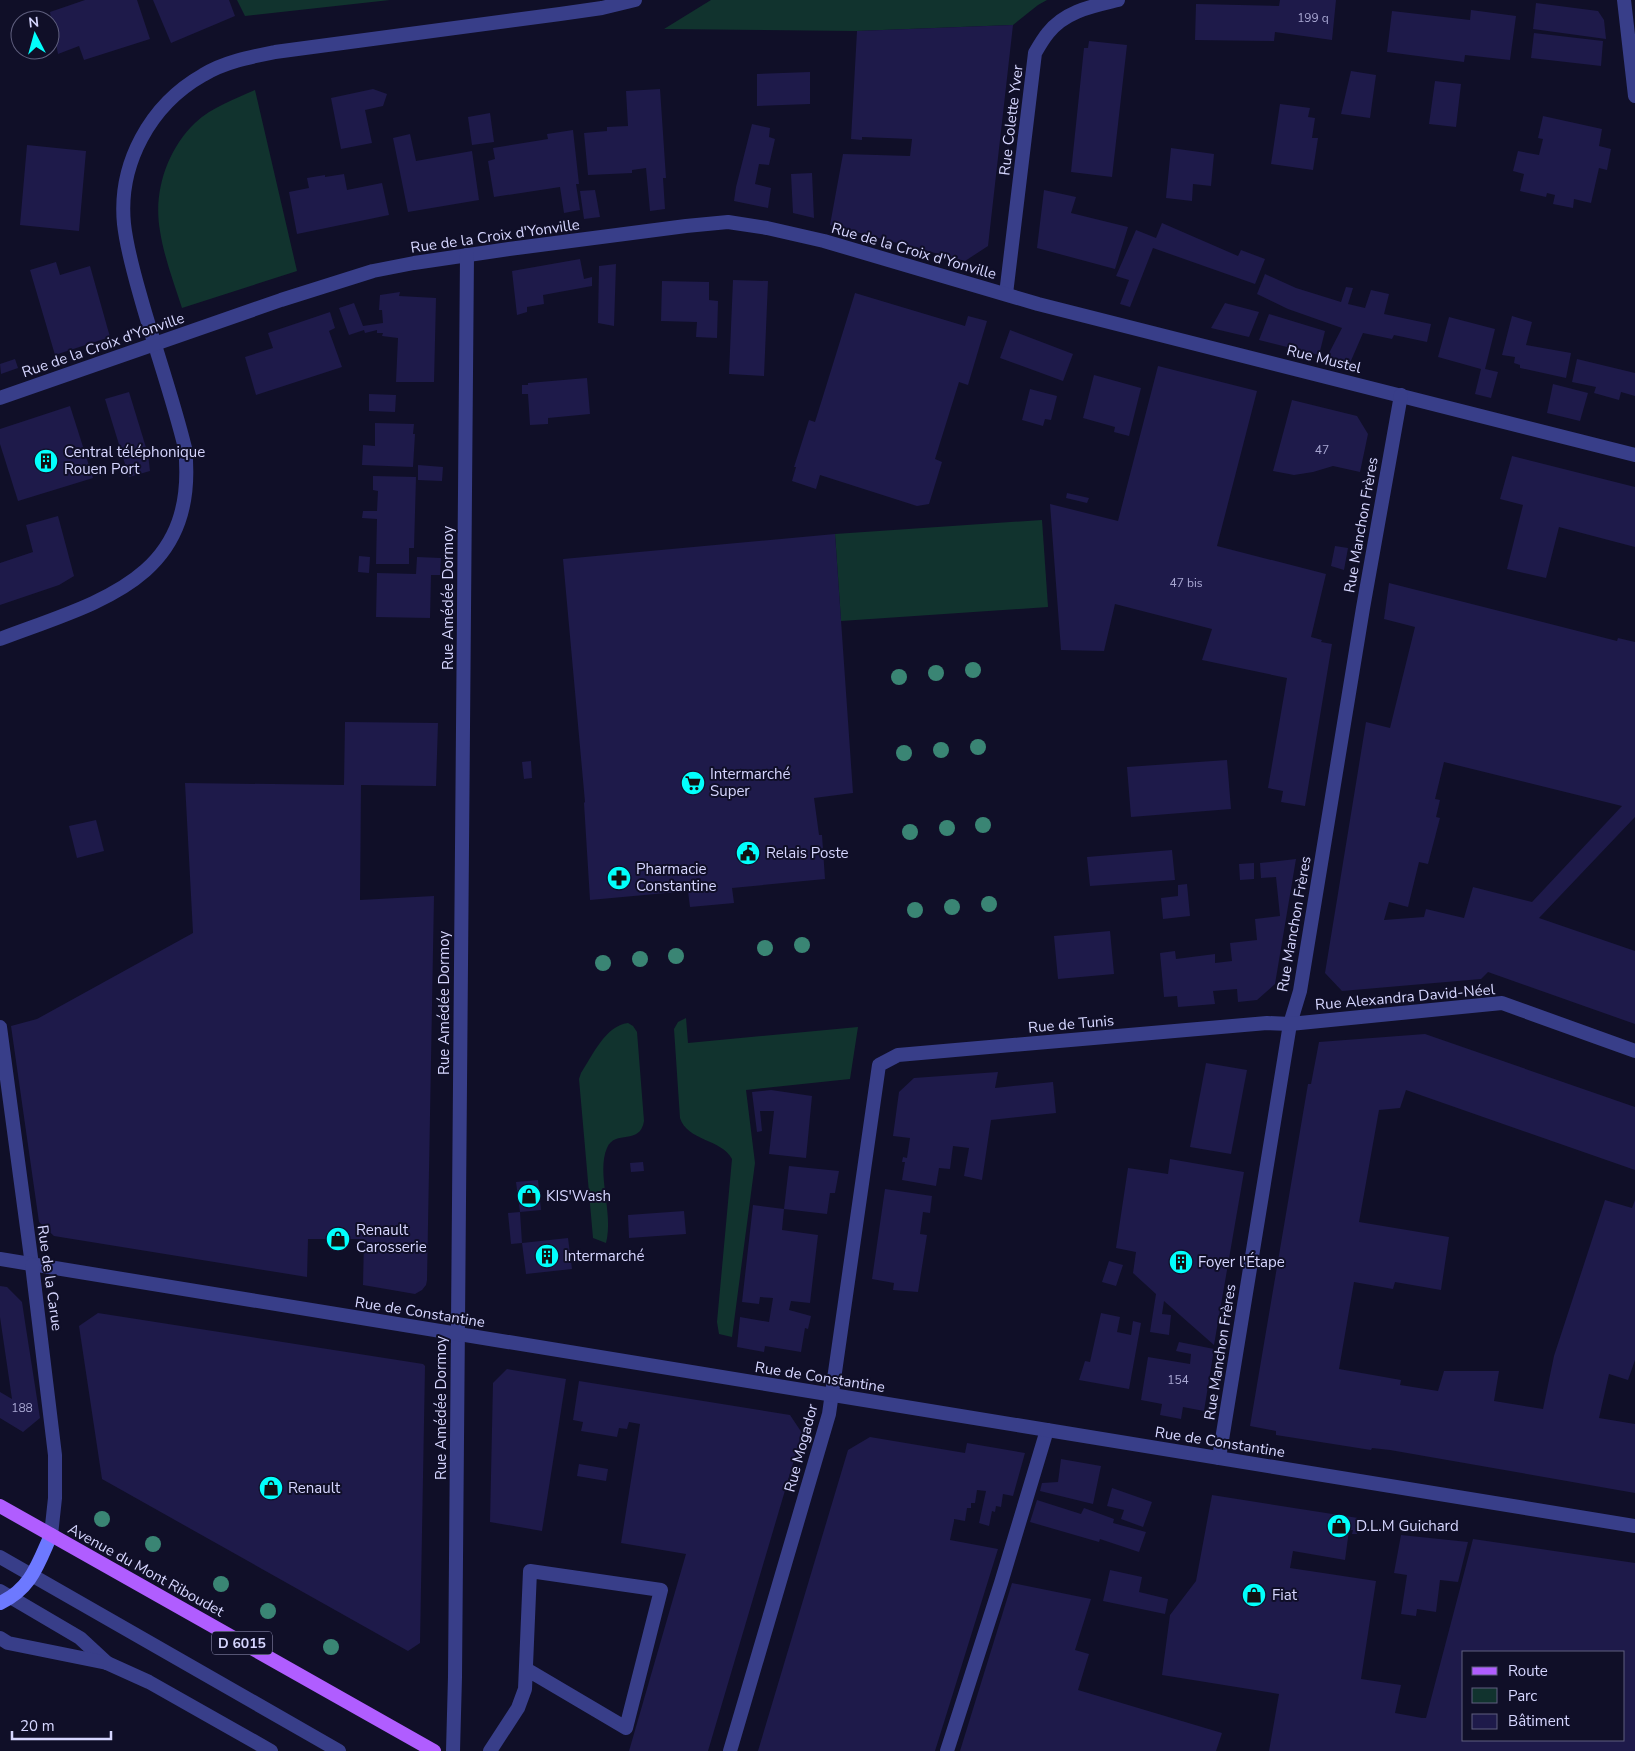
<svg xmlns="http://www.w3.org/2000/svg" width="1635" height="1751" font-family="'Nunito Sans',sans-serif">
<rect width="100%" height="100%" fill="#100f28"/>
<g fill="#11332e">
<polygon points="237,0 390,0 245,16"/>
<polygon points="711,0 1047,0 1038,5 1013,25 857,31 664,29"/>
<path d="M255,90L297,271L182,308C174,283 164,257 160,231C153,192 167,150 195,123C212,107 235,99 255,90Z"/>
<polygon points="1042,520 1048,607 841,621 835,534"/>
<path d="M686,1018L688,1043L858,1027L850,1079L746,1090L755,1163L732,1337L719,1334L717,1322L732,1159C722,1139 687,1141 680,1118L674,1029L678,1022Z"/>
<path d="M628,1023L633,1026L637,1032L644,1121C640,1146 615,1129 607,1148C596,1173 614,1214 606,1243L593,1238L579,1079L581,1073C593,1055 605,1026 628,1023Z"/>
</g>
<g fill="#1e1a4a" fill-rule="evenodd">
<polygon points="85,0 137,0 150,39 84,60 79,46 58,54 50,12"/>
<polygon points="153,0 229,0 235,16 171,43"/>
<polygon points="1280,0 1336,0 1332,40 1275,32 1274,41 1195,40 1196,4 1279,6"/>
<polygon points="1536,3 1598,11 1604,20 1606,39 1533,29"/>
<polygon points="1471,10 1516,16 1510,60 1465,55 1464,62 1387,52 1392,11 1470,20"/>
<polygon points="1013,25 988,246 965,261 830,225 843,154 910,156 912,139 862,137 862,140 851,139 857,31"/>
<polygon points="1534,33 1603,41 1601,66 1531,58"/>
<polygon points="1089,41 1127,45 1112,177 1071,172 1084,48 1088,48"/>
<polygon points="1351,71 1376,75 1370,118 1341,114"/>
<polygon points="810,72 810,104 757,106 757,74"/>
<polygon points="1435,81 1461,84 1456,127 1429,124"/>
<polygon points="373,89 387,94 383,106 365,110 372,143 341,149 331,98"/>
<polygon points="660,89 666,178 663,178 665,209 650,211 646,168 632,170 632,173 588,175 584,133 607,131 607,127 628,126 626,91"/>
<polygon points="1280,104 1310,108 1308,117 1315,118 1312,138 1318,138 1313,170 1271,164"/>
<polygon points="490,113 494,142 472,145 468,117"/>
<polygon points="1543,116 1602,129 1599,146 1611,149 1607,170 1599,168 1591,203 1574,199 1573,208 1553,204 1555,195 1547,193 1546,197 1520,191 1524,174 1513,171 1518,151 1539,155 1543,139 1538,138"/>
<polygon points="752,124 770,128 769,137 775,139 769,165 759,164 755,184 771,188 768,208 734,201 736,187"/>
<polygon points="573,130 579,184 576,184 580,210 564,213 560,187 494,197 488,161 495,159 493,148 548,139 547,134"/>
<polygon points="410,134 416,161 472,151 479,200 408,212 393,138"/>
<polygon points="27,145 86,151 79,231 20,225"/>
<polygon points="1171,148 1214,154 1211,186 1193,184 1192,201 1166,198"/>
<polygon points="812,173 814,218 793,213 791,174"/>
<polygon points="344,174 347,190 382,183 389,215 297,234 289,192 309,188 307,178 325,175 325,177"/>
<polygon points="595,190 600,217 584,219 580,191"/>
<polygon points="1044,190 1076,197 1071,213 1128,227 1115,269 1037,248"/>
<polygon points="1162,223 1238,256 1241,250 1265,259 1255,284 1153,248 1130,307 1120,304 1129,280 1116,276 1136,230 1156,238"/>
<polygon points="580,259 584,279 592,277 592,286 543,295 544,304 527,307 527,312 517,315 512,271"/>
<polygon points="56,262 60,275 90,266 110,337 55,355 30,270"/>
<polygon points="616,264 614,326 598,323 599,266"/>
<polygon points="1265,274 1296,288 1341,302 1346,287 1353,288 1348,304 1365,308 1371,290 1389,294 1384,314 1431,324 1427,342 1394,335 1392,339 1363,333 1350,363 1327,357 1342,328 1288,309 1257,294"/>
<polygon points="733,280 768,281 764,376 729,374"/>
<polygon points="662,281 709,282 709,300 718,301 717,338 696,337 697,322 661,321"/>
<polygon points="400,292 399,296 436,298 434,382 396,382 398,338 382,336 383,333 377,333 377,330 365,333 364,330 349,335 339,308 354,303 363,326 383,323 382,310 379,310 380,295"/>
<polygon points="855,293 965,326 968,316 987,321 968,385 959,382 935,459 942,462 929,504 917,506 820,475 816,489 792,481 796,467 794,467 809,420 815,422"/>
<polygon points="1225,303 1259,312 1249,337 1211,328"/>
<polygon points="330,312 335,328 329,331 342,367 256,395 245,357 273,348 268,333"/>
<polygon points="1269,314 1325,331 1319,355 1259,340"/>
<polygon points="1512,316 1532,322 1526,345 1571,353 1566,378 1520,368 1520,365 1514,363 1515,357 1502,355"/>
<polygon points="1449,317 1495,329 1485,369 1498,372 1491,398 1475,394 1481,369 1438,357"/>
<polygon points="1010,330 1073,354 1063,381 1000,358"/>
<polygon points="15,359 18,368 1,374 0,364"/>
<polygon points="1577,359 1635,373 1635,396 1621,392 1619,400 1594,393 1596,387 1572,382"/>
<polygon points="1158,366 1257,391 1217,546 1326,574 1311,637 1322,640 1321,642 1332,644 1305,806 1281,802 1283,791 1268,788 1287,678 1202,660 1212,629 1115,604 1104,651 1061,650 1050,504 1118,521"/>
<polygon points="1094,375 1141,388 1129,436 1114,432 1115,427 1083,418"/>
<polygon points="587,378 590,414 548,418 548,424 530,425 528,394 522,394 522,385 528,385 528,383"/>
<polygon points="1553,384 1588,393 1580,421 1547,413"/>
<polygon points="1030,389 1057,396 1051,420 1045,419 1043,426 1022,420"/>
<polygon points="129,392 148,454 150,471 129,477 105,399"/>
<polygon points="369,394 396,395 395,412 369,411"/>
<polygon points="1292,400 1357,416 1368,434 1360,472 1333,466 1313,472 1294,475 1273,471"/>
<polygon points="70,406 93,478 18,501 0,444 0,429"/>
<polygon points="375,423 414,424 413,434 415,434 413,467 362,465 363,445 375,446"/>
<polygon points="1512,456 1635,487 1635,547 1559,527 1546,578 1507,569 1523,505 1500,499"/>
<polygon points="418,465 443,467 442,481 418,480"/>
<polygon points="373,476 416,477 414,548 409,548 409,564 376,564 377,519 362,518 363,511 377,511 378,491 373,490"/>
<polygon points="1067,493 1089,498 1087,503 1066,498"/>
<polygon points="58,516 74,576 59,585 0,605 0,563 33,552 26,525"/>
<polygon points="835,534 853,793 814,798 819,835 822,835 825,879 732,888 734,903 690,907 688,891 590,900 584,803 585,802 563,559"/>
<polygon points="1335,546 1348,548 1344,570 1331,566"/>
<polygon points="359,556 370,557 369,573 358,572"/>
<polygon points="417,557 441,558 440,575 431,575 430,618 376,617 377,573 416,574"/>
<path d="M1389,583L1617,641L1618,638L1635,642V817L1539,918L1635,951V1024L1488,972L1481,979L1342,991L1325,973L1366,722L1390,728L1415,627L1384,619ZM1444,762L1622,806L1532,902L1473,887L1464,918L1426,909L1424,917L1384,920L1389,902L1408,907L1419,862L1428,864L1440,818L1436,817L1440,800L1435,799Z"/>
<polygon points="345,722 438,723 436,786 361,785 360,900 434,896 427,1280 426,1285 422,1290 415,1294 363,1285 364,1239 308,1239 307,1277 54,1236 39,1222 11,1026 37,1019 193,933 185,783 344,785"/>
<polygon points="1227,760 1231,809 1131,817 1127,767"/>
<polygon points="531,761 532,778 524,779 522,762"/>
<polygon points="96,820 104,851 77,858 69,826"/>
<polygon points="1172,850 1175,880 1090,886 1087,857"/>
<polygon points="1296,859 1275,984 1257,1000 1238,1002 1237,989 1213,991 1215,1004 1178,1007 1177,996 1164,997 1160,953 1175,951 1176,959 1215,954 1215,963 1232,961 1230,943 1257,940 1255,919 1280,916 1276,877 1261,878 1260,863"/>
<polygon points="1254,863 1254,879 1240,880 1239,864"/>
<polygon points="1187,884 1190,916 1163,919 1161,898 1178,896 1178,885"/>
<polygon points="1110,931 1114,974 1058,979 1054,936"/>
<polygon points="1425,1034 1635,1107 1635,1170 1406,1090 1400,1108 1379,1110 1359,1222 1449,1237 1441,1290 1395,1282 1393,1289 1354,1282 1339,1369 1401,1380 1400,1385 1438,1391 1444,1371 1499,1371 1494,1401 1543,1409 1554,1356 1605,1200 1632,1208 1635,1200 1635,1360 1628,1380 1609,1374 1599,1418 1635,1424 1635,1493 1390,1450 1372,1448 1371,1450 1276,1435 1276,1431 1250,1426 1308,1084 1311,1084 1319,1042"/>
<polygon points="1206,1063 1247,1070 1231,1154 1190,1147"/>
<polygon points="998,1072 995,1088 1053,1082 1056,1113 991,1120 982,1180 964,1176 969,1148 953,1146 950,1169 939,1168 936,1186 902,1180 905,1162 902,1162 903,1157 907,1158 910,1138 893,1136 899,1092 914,1078"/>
<polygon points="771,1090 812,1096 806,1158 769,1154 774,1111 760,1111 762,1131 757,1132 752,1092"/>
<polygon points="1170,1159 1244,1172 1214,1345 1164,1301 1162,1314 1171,1315 1169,1335 1150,1332 1156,1294 1133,1273 1136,1252 1116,1248 1128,1168 1168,1174"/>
<polygon points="643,1162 644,1171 631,1172 630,1163"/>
<polygon points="789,1166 839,1171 835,1193 830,1193 827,1214 784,1209"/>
<polygon points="538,1180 541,1210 520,1212 516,1182"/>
<polygon points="885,1189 932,1196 930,1213 923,1212 920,1234 927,1235 918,1292 893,1290 894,1283 872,1279"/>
<polygon points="753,1205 784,1209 782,1230 818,1235 810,1303 791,1301 789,1310 811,1316 808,1329 805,1328 801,1352 765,1346 764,1352 737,1347 740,1317 769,1322 773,1298 760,1297 759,1304 742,1302"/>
<polygon points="684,1211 686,1234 629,1238 628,1215"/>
<polygon points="520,1212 522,1243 568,1238 572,1269 526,1274 522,1243 511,1244 508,1213"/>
<polygon points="1109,1261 1123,1265 1116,1286 1102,1282"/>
<polygon points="0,1286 7,1287 22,1302 25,1322 40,1418 23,1432 0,1418 0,1392 12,1399 0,1317"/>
<polygon points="98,1313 423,1364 425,1366 420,1643 408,1651 102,1479 79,1326"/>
<polygon points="1101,1313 1120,1317 1117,1332 1131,1335 1133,1321 1141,1323 1129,1389 1079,1380 1085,1361 1090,1362"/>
<polygon points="1179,1342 1214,1349 1204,1411 1183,1407 1181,1419 1160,1415 1162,1404 1141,1400 1148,1357 1190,1364 1191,1354 1176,1351"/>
<polygon points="507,1369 566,1379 542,1531 490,1522 493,1383"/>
<polygon points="579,1381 790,1415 802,1433 708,1751 629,1751 686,1554 621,1543 640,1424 629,1422 627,1429 619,1428 617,1437 581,1431 583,1422 573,1420"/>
<polygon points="870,1437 965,1453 967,1443 1025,1453 1013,1496 1003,1494 1001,1507 996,1506 995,1512 992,1511 989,1526 979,1523 986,1491 977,1490 975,1503 971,1503 971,1508 967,1508 965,1521 954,1519 954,1521 950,1540 998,1549 935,1751 758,1751 848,1450"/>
<polygon points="1061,1459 1101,1466 1093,1504 1040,1491 1042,1483 1058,1482"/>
<polygon points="579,1464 608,1469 606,1481 577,1476"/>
<polygon points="1112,1488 1152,1502 1143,1527 1121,1519 1124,1510 1107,1506"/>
<path d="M1212,1495L1358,1518L1357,1534H1352L1353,1530H1349L1345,1560L1293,1551L1290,1568L1376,1581L1361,1679L1401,1685L1395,1713L1422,1718H1426L1473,1539L1635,1563V1751H1269L1279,1694L1162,1675L1170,1615L1196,1581ZM1464,1652H1624V1740H1464Z"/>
<polygon points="1037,1500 1081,1514 1084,1508 1114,1519 1113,1523 1146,1532 1139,1552 1100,1539 1099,1542 1030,1522"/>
<polygon points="1401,1535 1468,1542 1458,1582 1440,1580 1436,1612 1417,1609 1416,1616 1401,1614 1407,1575 1394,1573"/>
<polygon points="1110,1570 1142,1577 1139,1592 1168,1599 1165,1614 1103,1601"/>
<polygon points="1012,1583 1091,1599 1075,1650 1089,1654 1078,1690 1222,1733 1216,1751 960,1751"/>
</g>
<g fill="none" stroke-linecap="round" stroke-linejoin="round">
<g stroke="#383e89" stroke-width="14">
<path d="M0,639C100,601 199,580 185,448C173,399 156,351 142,302C135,277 127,251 124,224C118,164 150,105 203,75C224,62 250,57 275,52L560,14L602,8L635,0"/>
<polyline points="0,1557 339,1751"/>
<polyline points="0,1591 80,1638 107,1663"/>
<polyline points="490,1751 518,1708 525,1689 530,1571 661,1590 626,1728 526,1669"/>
<polyline points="947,1751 1001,1583 1047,1430"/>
</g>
<g stroke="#383e89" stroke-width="14">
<polyline points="1624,0 1635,96"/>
<path d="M1006,294L1035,53C1039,46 1043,39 1048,33C1065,11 1093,6 1118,0"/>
<polyline points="0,398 281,300 373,271 414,263 509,249 686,226 728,222 767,228 824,241 1038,304 1635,455"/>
<polyline points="0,1027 32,1265"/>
<polyline points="1219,1458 1290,1024 1300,991 1363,608 1401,395"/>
<polyline points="453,1751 455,1677 467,255"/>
<polyline points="730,1751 829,1414 879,1065 898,1055 1267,1023 1290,1024 1502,1003 1635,1051"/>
</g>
<g stroke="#383e89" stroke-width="14">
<polyline points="0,1259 1635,1526"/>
<polyline points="32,1265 55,1455 55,1498 51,1535"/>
<polyline points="0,1638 8,1643 107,1663 149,1682 271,1751"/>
</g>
<path stroke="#6d79ff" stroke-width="14" d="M0,1603C31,1589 38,1564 51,1535"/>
<polyline stroke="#b05dff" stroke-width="14" points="0,1506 434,1751"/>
</g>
<g fill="#3a8574">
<circle cx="973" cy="670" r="8"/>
<circle cx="936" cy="673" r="8"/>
<circle cx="899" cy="677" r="8"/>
<circle cx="978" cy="747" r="8"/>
<circle cx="941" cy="750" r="8"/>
<circle cx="904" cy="753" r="8"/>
<circle cx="983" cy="825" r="8"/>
<circle cx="947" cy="828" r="8"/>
<circle cx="910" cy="832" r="8"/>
<circle cx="989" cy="904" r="8"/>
<circle cx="952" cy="907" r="8"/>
<circle cx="915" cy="910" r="8"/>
<circle cx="802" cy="945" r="8"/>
<circle cx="765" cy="948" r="8"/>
<circle cx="676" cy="956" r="8"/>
<circle cx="640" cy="959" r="8"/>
<circle cx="603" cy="963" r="8"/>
<circle cx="102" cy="1519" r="8"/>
<circle cx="153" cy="1544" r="8"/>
<circle cx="221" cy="1584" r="8"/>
<circle cx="268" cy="1611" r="8"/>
<circle cx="331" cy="1647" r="8"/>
</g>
<defs>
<g id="building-disc" transform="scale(1.25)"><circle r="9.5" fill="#02fffc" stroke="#100f28"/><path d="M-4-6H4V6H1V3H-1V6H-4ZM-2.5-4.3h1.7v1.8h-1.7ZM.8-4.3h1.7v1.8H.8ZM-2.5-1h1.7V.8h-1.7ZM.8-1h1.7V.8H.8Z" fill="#111"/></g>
<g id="supermarket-disc" transform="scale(1.25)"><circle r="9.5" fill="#02fffc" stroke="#100f28"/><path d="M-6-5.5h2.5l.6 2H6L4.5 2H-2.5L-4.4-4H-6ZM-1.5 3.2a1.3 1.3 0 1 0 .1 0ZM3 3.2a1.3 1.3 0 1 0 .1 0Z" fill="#111"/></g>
<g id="civic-disc" transform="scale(1.25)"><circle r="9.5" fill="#02fffc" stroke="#100f28"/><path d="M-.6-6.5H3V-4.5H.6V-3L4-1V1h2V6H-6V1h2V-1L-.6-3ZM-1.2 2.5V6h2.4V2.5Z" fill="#111"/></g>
<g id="pharmacy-disc" transform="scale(1.25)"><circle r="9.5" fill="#02fffc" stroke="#100f28"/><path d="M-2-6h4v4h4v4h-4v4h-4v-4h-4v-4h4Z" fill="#111"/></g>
<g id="shop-disc" transform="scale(1.25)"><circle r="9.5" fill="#02fffc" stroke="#100f28"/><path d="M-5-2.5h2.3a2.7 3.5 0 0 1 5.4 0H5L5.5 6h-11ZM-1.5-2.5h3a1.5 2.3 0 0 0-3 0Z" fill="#111"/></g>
</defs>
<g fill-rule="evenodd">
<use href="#building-disc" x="46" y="461"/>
<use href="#supermarket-disc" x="693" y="783"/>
<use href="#civic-disc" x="748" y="853"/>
<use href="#pharmacy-disc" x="619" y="878"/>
<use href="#shop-disc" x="529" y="1196"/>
<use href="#shop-disc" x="338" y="1239"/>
<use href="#building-disc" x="547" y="1256"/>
<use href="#building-disc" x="1181" y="1262"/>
<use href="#shop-disc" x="271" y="1488"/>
<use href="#shop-disc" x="1339" y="1526"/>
<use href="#shop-disc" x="1254" y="1595"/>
</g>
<g text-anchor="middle" stroke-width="4" stroke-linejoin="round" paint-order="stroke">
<g font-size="12" fill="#a8a7d2">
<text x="1313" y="22">199 q</text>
<text x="1322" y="454">47</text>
<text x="1186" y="587">47 bis</text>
<text x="1178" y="1384">154</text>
<text x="22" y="1412">188</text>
</g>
<rect fill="#100f28" stroke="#9b9abe" stroke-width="1" x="212" y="1631.5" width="60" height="23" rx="4"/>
<g font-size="14" font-weight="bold" fill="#d6d6ff">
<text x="242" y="1648">D 6015</text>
</g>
<g font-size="15" fill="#d6d6ff" stroke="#100f28">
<text transform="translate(1011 120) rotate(-83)" y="5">Rue Colette Yver</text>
<text transform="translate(495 236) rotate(-8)" y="5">Rue de la Croix d'Yonville</text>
<text transform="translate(914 251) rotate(16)" y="5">Rue de la Croix d'Yonville</text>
<text transform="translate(103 345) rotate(-19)" y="5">Rue de la Croix d'Yonville</text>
<text transform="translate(1324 359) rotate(14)" y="5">Rue Mustel</text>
<text transform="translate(1361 525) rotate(-80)" y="5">Rue Manchon Frères</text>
<text transform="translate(448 598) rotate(-90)" y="5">Rue Amédée Dormoy</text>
<text transform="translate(1294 924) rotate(-80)" y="5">Rue Manchon Frères</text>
<text transform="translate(1405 997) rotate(-5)" y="5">Rue Alexandra David-Néel</text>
<text transform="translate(444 1003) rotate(-90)" y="5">Rue Amédée Dormoy</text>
<text transform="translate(1071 1024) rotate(-5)" y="5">Rue de Tunis</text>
<text transform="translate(50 1278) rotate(82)" y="5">Rue de la Carue</text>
<text transform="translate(420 1312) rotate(9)" y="5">Rue de Constantine</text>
<text transform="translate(1220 1352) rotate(-81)" y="5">Rue Manchon Frères</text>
<text transform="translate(820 1377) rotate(9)" y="5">Rue de Constantine</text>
<text transform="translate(441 1408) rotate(-90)" y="5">Rue Amédée Dormoy</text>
<text transform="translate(1220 1442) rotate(9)" y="5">Rue de Constantine</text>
<text transform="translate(801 1448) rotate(-75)" y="5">Rue Mogador</text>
<text transform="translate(146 1570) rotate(29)" y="5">Avenue du Mont Riboudet</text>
</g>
<g font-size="15" fill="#d6d6ff" stroke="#100f28" text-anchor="start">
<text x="64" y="457">Central téléphonique<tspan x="64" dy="17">Rouen Port</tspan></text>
<text x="710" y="779">Intermarché<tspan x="710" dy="17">Super</tspan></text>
<text x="766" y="858">Relais Poste</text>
<text x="636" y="874">Pharmacie<tspan x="636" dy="17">Constantine</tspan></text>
<text x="546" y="1201">KIS'Wash</text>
<text x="356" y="1235">Renault<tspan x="356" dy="17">Carosserie</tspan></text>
<text x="564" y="1261">Intermarché</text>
<text x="1198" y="1267">Foyer l'Étape</text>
<text x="288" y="1493">Renault</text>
<text x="1356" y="1531">D.L.M Guichard</text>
<text x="1272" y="1600">Fiat</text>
</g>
</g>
<rect x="1462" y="1651" width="162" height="90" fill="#100f28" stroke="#5f5f7e"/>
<rect x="1472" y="1667" width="25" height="8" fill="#b05dff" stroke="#5f5f7e"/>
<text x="1508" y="1676" font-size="15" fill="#d6d6ff">Route</text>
<rect x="1472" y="1688" width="25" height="15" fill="#11332e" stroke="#5f5f7e"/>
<text x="1508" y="1701" font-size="15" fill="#d6d6ff">Parc</text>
<rect x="1472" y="1714" width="25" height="15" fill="#1e1a4a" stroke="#5f5f7e"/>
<text x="1508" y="1726" font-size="15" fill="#d6d6ff">Bâtiment</text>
<g transform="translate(35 35) rotate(354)"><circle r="24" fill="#100f28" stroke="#5f5f7e"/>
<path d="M0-4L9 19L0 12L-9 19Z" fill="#02fffc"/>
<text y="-8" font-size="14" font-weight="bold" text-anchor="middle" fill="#d6d6ff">N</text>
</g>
<path d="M12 1731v8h99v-8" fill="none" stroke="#d6d6ff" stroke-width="2.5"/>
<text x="20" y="1731" font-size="15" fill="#d6d6ff" stroke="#100f28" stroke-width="4" paint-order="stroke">20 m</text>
</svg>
